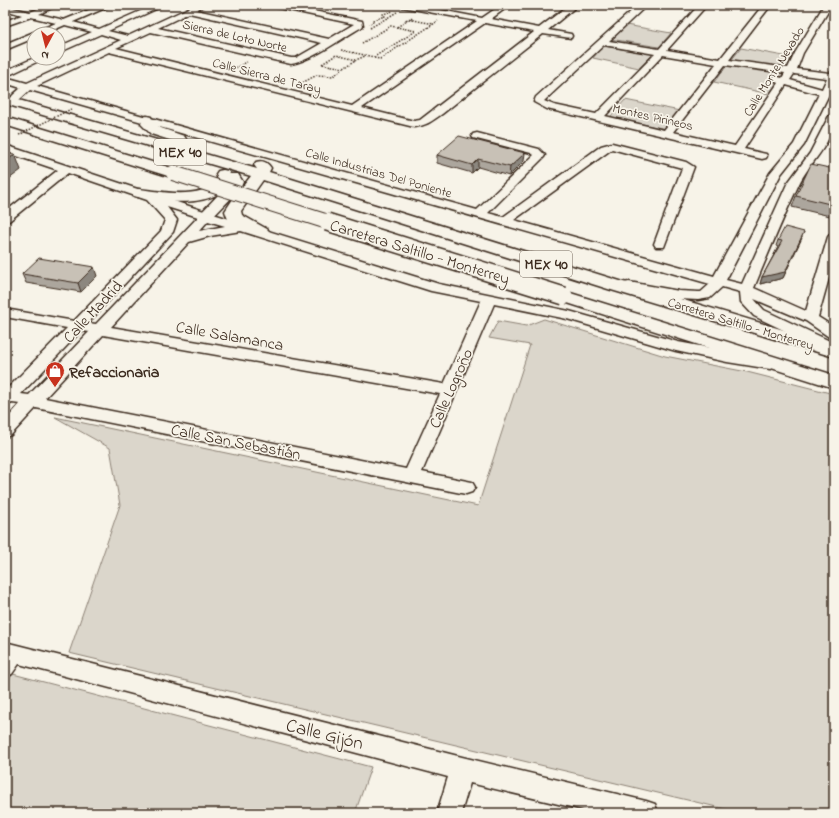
<svg xmlns="http://www.w3.org/2000/svg" width="839" height="818" font-family="'Indie Flower',sans-serif">
<rect width="100%" height="100%" fill="#f7f3e8"/>
<filter id="ink" filterUnits="userSpaceOnUse"><feTurbulence type="fractalNoise" baseFrequency=".025" numOctaves="2"/><feDisplacementMap in="SourceGraphic" scale="8" xChannelSelector="R" yChannelSelector="G"/><feConvolveMatrix kernelMatrix="1 2 1 2 8 2 1 2 1" color-interpolation-filters="sRGB"/></filter>
<g filter="url(#ink)">
<g fill="#dbd6cb" stroke="#8b8074">
<polygon points="626,25 671,33 659,47 610,39"/>
<polygon points="603,46 653,54 639,68 593,58"/>
<polygon points="741,48 794,58 769,94 714,82"/>
<polygon points="625,100 680,111 666,129 610,117"/>
<polygon points="544,319 665,356 747,372 834,394 834,813 742,813 69,653 120,505 110,448 55,417 478,506 530,345 489,338 498,321 526,326"/>
<polygon points="13,674 371,767 355,813 5,813 5,685"/>
</g>
<g fill="none" stroke-linecap="round" stroke-linejoin="round">
<g stroke="#3b2a1e" stroke-width="3">
<g id="minor">
<path d="M48,5H59L39,14L64,20L101,5H112L73,22L99,29L154,5H165L108,31L128,36L195,5H205L196,10L329,39L354,24L274,7L270,5H285L362,21L363,25L362,27C344,37 311,61 291,64L151,32L116,48L352,106L477,21L402,7L398,5H415L482,18L501,5H510L491,19L539,28L569,5H578L548,30L571,34L572,36L571,38L543,34L442,114C432,121 426,126 414,127L109,52L37,86L477,210L534,155L531,153L473,138L472,136L473,134L477,133L539,149L545,155L544,157L488,213L503,217L601,146L612,143L686,162L694,167L664,247H656L654,244L682,168L612,149L514,220L714,276L770,173L794,144L819,94L786,85L744,149L766,154L767,156L766,158L762,159L547,109L534,102L536,97L638,5H647L609,41L659,49L699,5H707L667,50L720,59L763,5H771L729,60L788,68L795,53L824,5H832L803,53L797,69L830,73L834,71V84L804,145L781,174L726,280L742,284L787,184L810,153L829,116L834,113C834,146 810,160 798,186C782,220 768,254 754,288L806,311L828,237L830,234L834,233V260L818,317L834,327V339L829,337L806,321L754,299L764,310L834,343V354L754,316L741,302L740,292L722,287L710,298L698,300L679,299L624,289L622,286L624,283L629,282L679,291L698,292H701L710,284L30,90L20,99L16,104H10L8,102L13,95L21,88L5,83V77L27,83L121,40L101,34L58,53V47L92,32L65,25L44,34H34V38L5,50V44L56,23L31,17L5,26V21L22,15L5,10V6L30,12ZM189,13L322,43L296,58H291L158,28ZM485,23L534,32L420,120L414,121L362,108ZM604,45L655,54L596,114L554,105L544,101ZM663,55L716,64L664,130L605,116ZM725,65L785,73L782,78L775,76L770,79L778,83L735,146L673,132ZM794,74L827,78L822,89L790,80Z"/>
<polygon points="34,58 45,58 5,77 5,71"/>
<path d="M5,145L210,213L439,284L569,311L678,342L770,359L775,361L778,364L775,367L770,369L727,362L676,351L567,319L494,304L422,472L472,482L475,487L472,492L466,494L36,408L11,435L5,437V421L20,404L12,403L5,406V391L67,328L5,317V309L74,321L161,231L165,220L147,200L68,173L9,221L5,222V212L58,170L5,152ZM167,207L198,217L96,324L88,323L173,232L177,220ZM208,221L225,226L199,231ZM241,231L431,291L481,301L444,384L111,327L189,242L210,236ZM81,331L89,332L29,395L21,394ZM103,335L440,394L406,469L45,398Z"/>
<polygon points="5,642 462,757 646,801 655,804 658,813 596,813 470,783 461,813 437,813 448,777 19,664 12,674 5,677"/>
</g>
</g>
<g stroke="#3b2a1e" stroke-width="3">
<g id="major">
<path d="M5,96L257,169L254,165L256,162C263,160 267,162 271,168L269,172L620,281L834,345V357L608,289L263,180L241,211L242,215L267,229L270,232L267,235C258,238 237,227 229,220C227,218 226,214 225,211L233,199L251,176L5,104Z"/>
<polygon points="147,116 151,117 153,123 161,128 184,136 186,139 184,142 179,143 151,134 141,124 143,117"/>
<polygon points="5,117 178,170 180,173 178,176 173,177 168,176 5,125"/>
<path d="M223,170L228,171L230,174H238L243,182L240,189L211,219L206,221L201,219L198,216L220,193C196,207 164,201 139,197L134,196L132,193L134,190L139,189C162,192 202,200 218,180L216,174L218,171Z"/>
<polygon points="564,291 834,375 834,388 558,300 555,296 558,292"/>
</g>
</g>
<g stroke="#3b2a1e" stroke-width="1.5" stroke-dasharray="1.5 1.5" stroke-linecap="butt">
<polygon points="411,18 413,20 405,20"/>
<polyline points="413,20 434,24"/>
<polyline points="370,24 374,21 373,20 385,16 383,14 393,11"/>
<polyline points="397,27 407,21"/>
<polyline points="370,28 397,12"/>
<polyline points="341,50 374,57 416,31 391,26 362,43"/>
<polyline points="374,58 380,59 438,21"/>
<polyline points="322,64 336,55 356,60 365,56"/>
<polyline points="344,68 356,60"/>
<polyline points="233,69 247,62"/>
<polyline points="300,84 317,75 333,76 344,68 322,64"/>
</g>
<use href="#minor" fill="#f7f3e8" fill-rule="evenodd"/>
<use href="#major" fill="#f7f3e8" fill-rule="evenodd"/>
<g stroke="#3b2a1e" stroke-width="16" stroke-linecap="butt">
<polyline id="major-bridge-far1" points="173,173 331,223"/>
</g>
<g stroke="#3b2a1e" stroke-width="20" stroke-linecap="butt">
<polyline id="major-bridge" points="327,222 564,296"/>
</g>
<polyline stroke="#3b2a1e" stroke-width="1.5" stroke-dasharray="1.5 1.5" stroke-linecap="butt" points="19,135 71,109"/>
<use href="#major-bridge-far1" stroke="#f7f3e8" stroke-width="14"/>
<use href="#major-bridge" stroke="#f7f3e8" stroke-width="17"/>
</g>
<g fill="#aca69d" stroke="#3b2a1e">
<polygon points="437,155 524,161 509,176 478,167 472,173 437,163"/>
<polygon points="834,169 834,217 792,207 796,196"/>
<polygon points="802,238 783,278 760,284 762,277 778,247 776,246 778,240"/>
<polygon points="22,274 97,276 81,292 26,283"/>
</g>
<g fill="#8c877f" stroke="#3b2a1e">
<polygon points="525,153 524,161 509,176 510,167"/>
<polygon points="15,154 21,170 5,182 5,162"/>
<polygon points="478,159 478,167 472,173 472,165"/>
<polygon points="804,232 783,278 760,284 762,277"/>
<polygon points="94,267 97,276 81,292 78,283"/>
</g>
<g fill="#c8c1b6" stroke="#3b2a1e">
<polygon points="459,136 525,153 510,167 478,159 472,165 437,155"/>
<polygon points="5,153 15,154 5,162"/>
<polygon points="811,164 834,169 834,205 796,196"/>
<polygon points="785,227 804,232 785,272 762,277 782,241 778,240"/>
<polygon points="39,258 94,267 78,283 22,274"/>
</g>
</g>
<defs>
<g id="shop-pin" transform="scale(1)"><path d="M0 17L-7.5 6A9.5 9.5 0 1 1 7.5 6Z" fill="#c8321e" stroke="#f7f3e8"/><path d="M-5-2.5h2.3a2.7 3.5 0 0 1 5.4 0H5L5.5 6h-11ZM-1.5-2.5h3a1.5 2.3 0 0 0-3 0Z" fill="#fff"/></g>
</defs>
<g fill-rule="evenodd">
<use href="#shop-pin" x="55" y="371"/>
</g>
<g text-anchor="middle" stroke-width="3.5" stroke-linejoin="round" paint-order="stroke">
<g font-size="13" fill="#3b2a1e" stroke="#f7f3e8">
<text transform="translate(235 35) rotate(13)" y="5">Sierra de Loto Norte</text>
<text transform="translate(773 71) rotate(-58)" y="5">Calle Monte Nevado</text>
<text transform="translate(267 75) rotate(14)" y="5">Calle Sierra de Taray</text>
<text transform="translate(653 116) rotate(13)" y="5">Montes Pirineos</text>
<text transform="translate(379 172) rotate(16)" y="5">Calle Industrias Del Poniente</text>
<text transform="translate(741 323) rotate(17)" y="5">Carretera Saltillo - Monterrey</text>
</g>
<g fill="#f7f3e8" stroke="#73665b" stroke-width="1">
<rect x="154" y="139" width="52" height="26" rx="3"/>
<rect x="520" y="251" width="52" height="26" rx="3"/>
</g>
<g font-size="15" font-weight="bold" fill="#3b2a1e">
<text x="180" y="157">MEX 40</text>
<text x="546" y="269">MEX 40</text>
</g>
<g font-size="16" fill="#3b2a1e" stroke="#f7f3e8">
<text transform="translate(420 251) rotate(17)" y="6">Carretera Saltillo - Monterrey</text>
<text transform="translate(92 311) rotate(-47)" y="6">Calle Madrid</text>
<text transform="translate(230 335) rotate(10)" y="6">Calle Salamanca</text>
<text transform="translate(450 388) rotate(-66)" y="6">Calle Logroño</text>
<text transform="translate(236 441) rotate(11)" y="6">Calle San Sebastián</text>
</g>
<g font-size="16" font-weight="bold" fill="#3b2a1e" stroke="#f7f3e8" text-anchor="start">
<text x="69" y="377">Refaccionaria</text>
</g>
<g font-size="19" fill="#3b2a1e" stroke="#f7f3e8">
<text transform="translate(325 733) rotate(14)" y="7">Calle Gijón</text>
</g>
</g>
<rect width="839" height="818" fill="none" stroke="#f7f3e8" stroke-width="20"/>
<rect x="10" y="10" width="819" height="798" fill="none" stroke="#3b2a1e" stroke-width="1.5" filter="url(#ink)"/>
<g transform="translate(46 46) rotate(187)"><circle r="19" fill="#f7f3e8" stroke="#aca397"/>
<path d="M0-3L7 15L0 10L-7 15Z" fill="#c8321e"/>
<text y="-6" font-size="11" font-weight="bold" text-anchor="middle" fill="#3b2a1e">N</text>
</g>
</svg>
